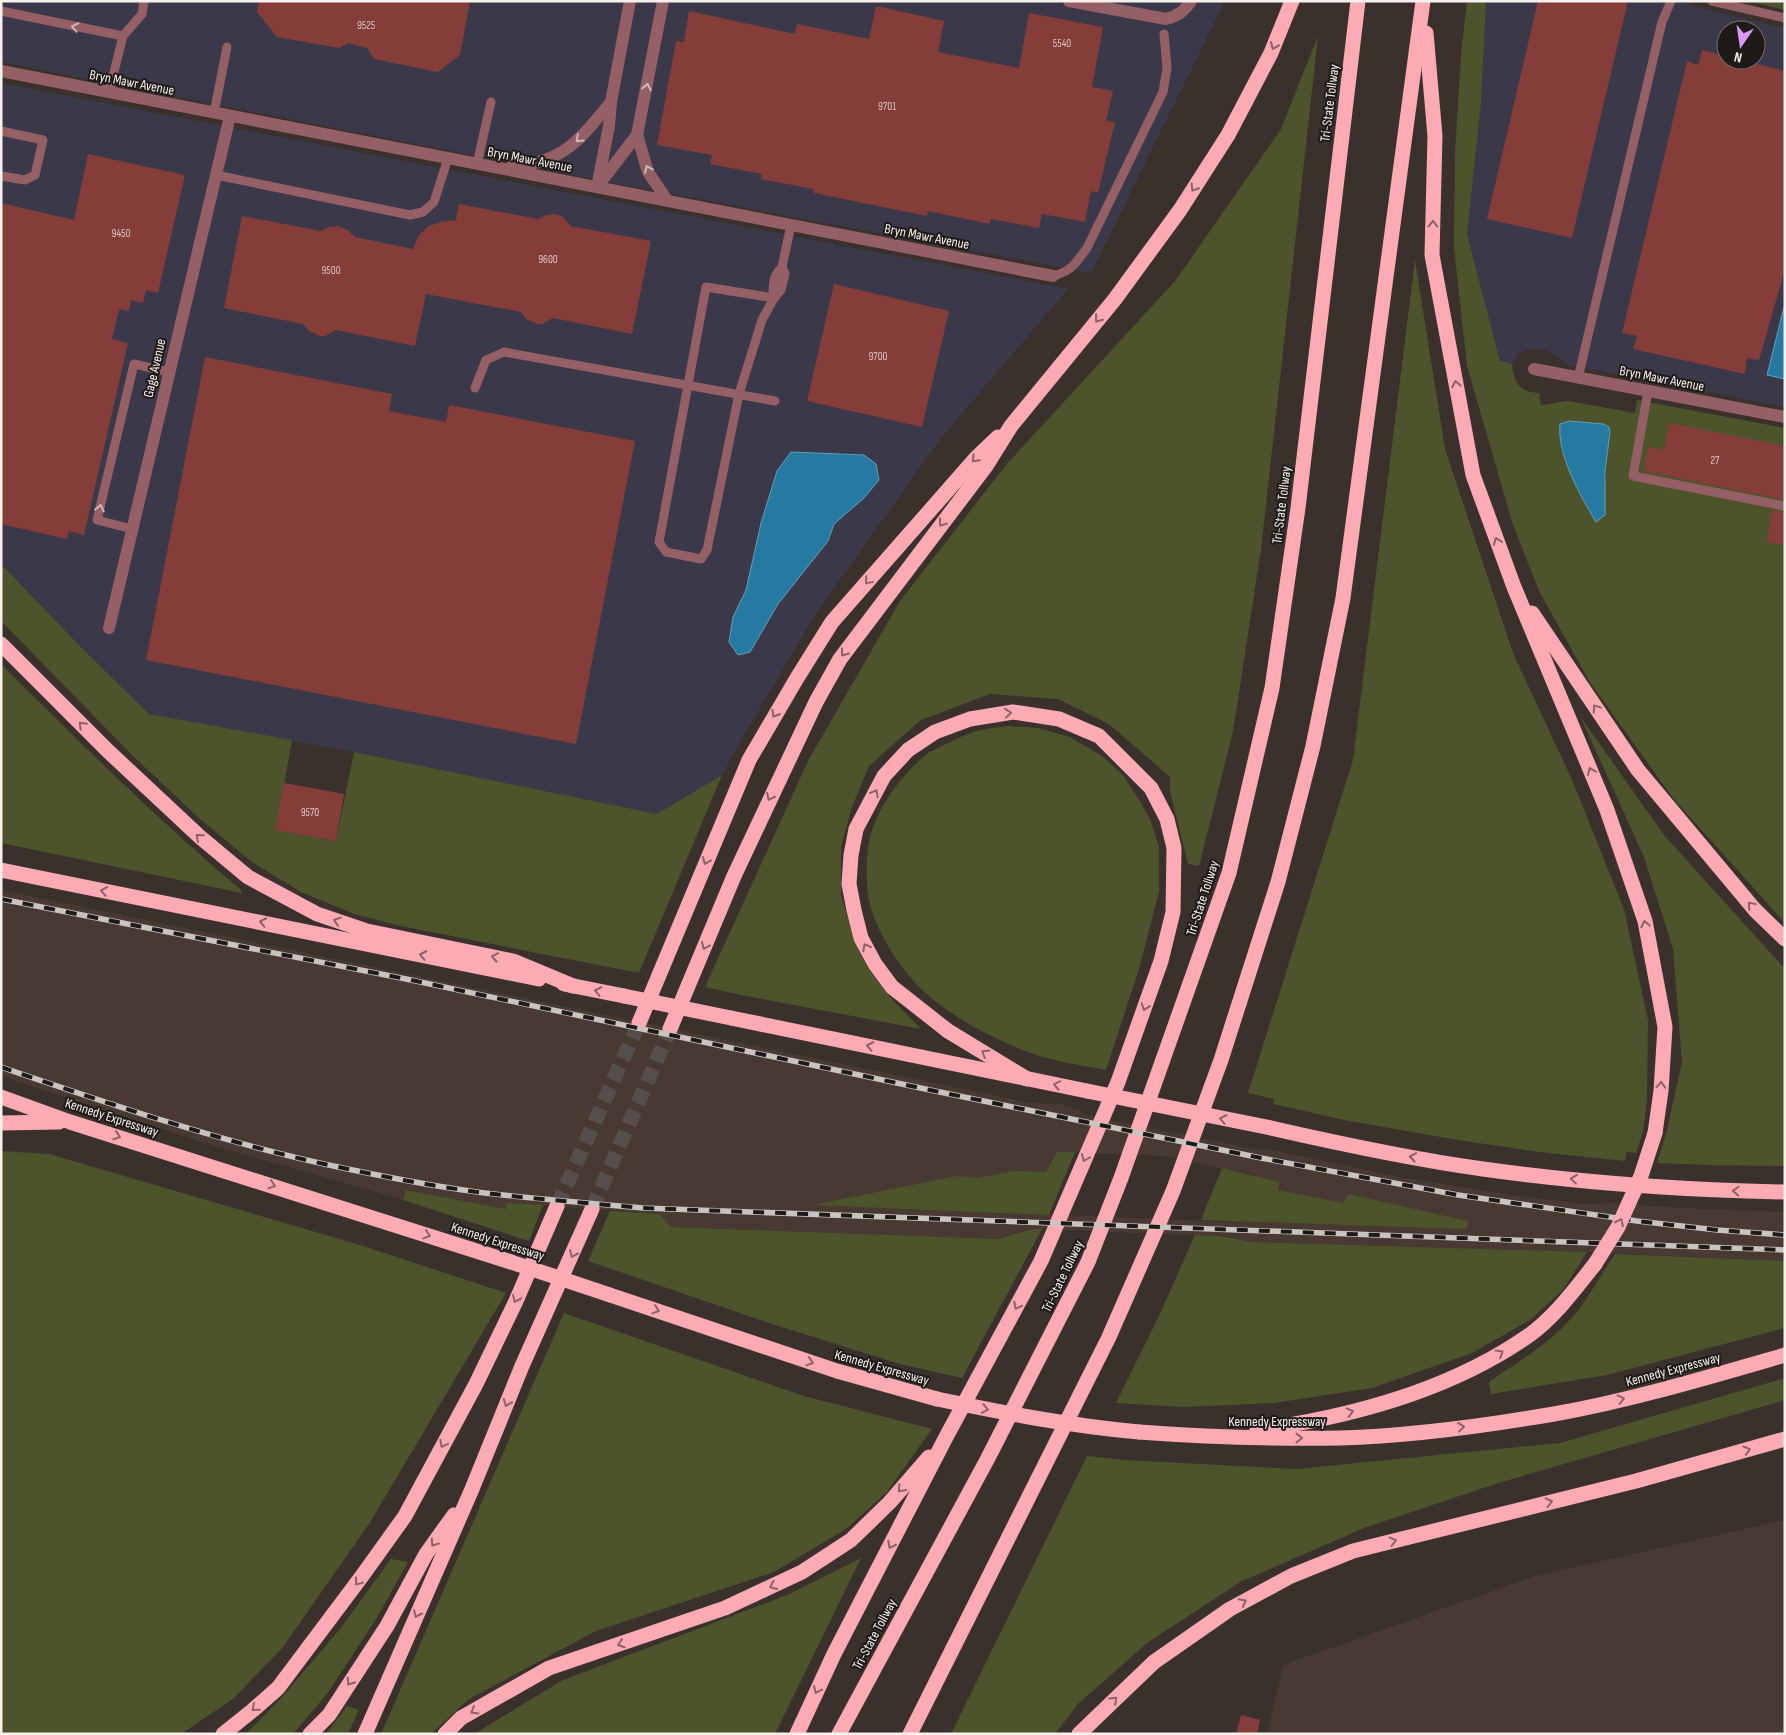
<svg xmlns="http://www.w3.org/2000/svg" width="1786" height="1735" font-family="'Sofia Sans Condensed',sans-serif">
<rect width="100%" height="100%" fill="#3a312d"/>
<g fill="#3b3849" fill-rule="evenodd">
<polygon points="1,1 1225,1 1091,273 587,178 1,62"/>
<path d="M1486,1H1682L1696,7L1785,28V407L1569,365L1546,350L1529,349L1519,353L1512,364L1500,361L1467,235L1481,103ZM1726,30H1756V60H1726Z"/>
<polygon points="1,83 1068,289 940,439 815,615 737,747 722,775 658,814 354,752 149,714 81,647 1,564"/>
</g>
<g fill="#483932" fill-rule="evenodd">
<path d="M1,890L1031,1103L1060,1104L1080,1110L1082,1114L1264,1151L1263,1148L1405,1178L1512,1195L1584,1204L1618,1203L1681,1208L1785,1212V1261L1587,1252L1252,1242L1227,1237L1042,1229H1033L998,1239L671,1227L659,1214L508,1203L506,1209L406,1190L403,1200L208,1144L1,1076ZM1066,1152L1164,1156L1254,1175L1233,1222L1041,1214Z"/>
<polygon points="1785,1520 1785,1734 1267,1734 1283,1665 1535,1576"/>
</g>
<g fill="#4d542b" fill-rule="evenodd">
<path d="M1467,1H1486L1481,103L1467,234L1500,361L1512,364C1514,383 1519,392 1539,393L1541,405C1551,405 1558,401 1568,401L1635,413L1637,400L1785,428V923L1673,798L1591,684L1539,591L1513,525L1467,366L1454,247L1455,153L1461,55ZM1560,424L1609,427L1610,432L1605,471L1606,481Z"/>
<polygon points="1748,1 1776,1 1785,3 1785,10"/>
<polygon points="1318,36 1261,549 1233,732 1199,866 1188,864 1170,791 1170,777 1109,724 1058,699 990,694 921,720 869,766 852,807 841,847 841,895 856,945 869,970 891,998 921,1029 741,995 705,987 808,761 900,601 1006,465 1176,280 1281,129"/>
<polygon points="1415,260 1445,449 1513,653 1573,782 1624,909 1648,1020 1647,1100 1643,1132 1636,1153 1626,1152 1625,1161 1539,1152 1458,1140 1344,1120 1273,1104 1274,1099 1248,1093 1353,760"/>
<polygon points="1,564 81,647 149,714 292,740 276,830 336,841 354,752 657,814 722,775 639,973 401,926 354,914 301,892 252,862 200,819 133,756 1,621"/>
<path d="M1,664C79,742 157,819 241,890L242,893L1,843Z"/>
<polygon points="1580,716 1664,835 1785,969 1785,1166 1706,1165 1657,1163 1666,1134 1682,1062 1673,949 1644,857"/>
<path d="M1007,726L1038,728L1070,737L1102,756L1123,775L1139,800L1150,819L1159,847V892L1139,969L1106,1070C1086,1066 1064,1063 1043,1057C1003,1044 963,1024 930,997C904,975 873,930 868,895C866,880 866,854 870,838C876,810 903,772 926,755C930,751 937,749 942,746C953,741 965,734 977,731C987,728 997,728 1007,726Z"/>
<polygon points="1,1151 49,1154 360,1245 506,1293 369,1524 283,1647 233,1699 181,1734 1,1734"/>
<polygon points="1057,1152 1075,1152 1049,1215 813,1205 957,1176 977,1178 1014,1171 1046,1172"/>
<polygon points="1222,1168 1279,1182 1278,1190 1344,1203 1348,1194 1468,1221 1467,1229 1201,1220"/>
<polygon points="406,1190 506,1209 507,1203 543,1205 529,1241 403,1200"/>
<polygon points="610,1211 659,1214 671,1227 998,1239 1033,1229 1042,1229 962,1378 900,1364 775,1325 588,1261"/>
<polygon points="1195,1235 1227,1237 1252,1242 1587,1252 1563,1290 1530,1320 1472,1353 1372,1388 1274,1403 1185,1407 1116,1403 1159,1316"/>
<path d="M1615,1254L1785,1261V1328L1607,1375L1491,1394L1489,1382C1515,1364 1544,1347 1566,1324C1586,1304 1599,1277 1615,1254Z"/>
<polygon points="564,1313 804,1396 932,1429 887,1492 846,1529 774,1572 596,1631 469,1699 431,1734 381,1734"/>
<polygon points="1785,1378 1785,1400 1495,1484 1364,1528 1240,1582 1147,1643 1078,1704 1055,1734 951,1734 1087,1456 1125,1460 1296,1469 1560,1443"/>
<polygon points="861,1558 775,1734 474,1734 563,1680 787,1595"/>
<polygon points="391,1559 408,1562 378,1616 327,1694 293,1734 246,1734 283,1696 340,1629"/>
<polygon points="347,1706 359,1710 348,1734 326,1734"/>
</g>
<g fill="#267aa2" stroke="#659eb9">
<polygon points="1785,303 1785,379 1767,375"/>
<path d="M1569,421L1603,424L1609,427L1610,432L1605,471V515L1596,522C1580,495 1557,455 1560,424Z"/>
<polygon points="791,452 864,455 876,464 879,480 864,498 834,524 828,541 778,604 750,652 738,655 729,642 733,617 746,590 761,523 777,471"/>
</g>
<g fill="#853d3a">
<polygon points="259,1 470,1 460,55 438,72 374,59 367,48 348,43 339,48 277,37 257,12"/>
<polygon points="1538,1 1628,1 1572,238 1487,219"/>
<polygon points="876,6 944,21 938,52 1019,68 1029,13 1103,27 1092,87 1113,91 1106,121 1115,122 1098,193 1091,191 1085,222 1042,214 1039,228 991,219 990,224 928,211 927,216 814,193 814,189 761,179 762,174 710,164 712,155 657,145 676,41 684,42 689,11 795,34 797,24 869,39"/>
<polygon points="1702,50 1726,56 1726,60 1742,60 1785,71 1785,269 1759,360 1747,358 1745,374 1633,349 1637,336 1622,333 1687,61 1698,65"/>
<polygon points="88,154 185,175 158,293 146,290 143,303 131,300 129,311 119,309 112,339 128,343 84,535 69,531 67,539 1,524 1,203 74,220"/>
<polygon points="459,204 538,219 546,215 555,214 562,216 571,226 651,241 632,334 553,318 542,324 537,324 526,319 521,312 426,294 415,346 336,330 325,336 320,336 309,331 303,324 224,308 242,216 321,231 329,227 338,226 348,230 355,237 413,249 419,235 429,226 441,222 456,220"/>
<polygon points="834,284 949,311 922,427 807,401"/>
<polygon points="205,357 392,394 389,411 446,422 449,405 635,441 576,744 146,660"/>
<polygon points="1669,423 1785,446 1785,500 1644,471 1648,447 1664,450"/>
<polygon points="1772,510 1785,512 1785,545 1767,542"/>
<polygon points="284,783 344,794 336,841 275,830"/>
<polygon points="1241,1715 1260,1720 1257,1734 1236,1734"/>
</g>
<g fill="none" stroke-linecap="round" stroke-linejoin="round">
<g stroke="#564e4a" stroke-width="15" stroke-dasharray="15 8" stroke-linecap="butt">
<polyline points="557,1206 639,1023"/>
<polyline points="592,1209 670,1029"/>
</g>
<g stroke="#955f66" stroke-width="9">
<polyline points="1712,1 1785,18"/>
<polyline points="1,11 123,36"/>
<polyline points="109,92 123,36 142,14 144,1"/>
<polyline points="214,113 227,47"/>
<polyline points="1,131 43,140 35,175 25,180 1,176"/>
<polyline points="477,164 491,102"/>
<polyline points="216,175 410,215 423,212 434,202 448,158"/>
<path d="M1053,276C1072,271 1075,264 1087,248L1163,92L1167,68L1164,34"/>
<polyline points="774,298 706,287 659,542 666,552 701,559 707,550 739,394 762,320 774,298 781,290 785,274 782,267"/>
<path d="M774,298C772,287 773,275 782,267L791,225"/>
<polyline points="1578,378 1662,22 1671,1"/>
<polyline points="475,388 486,360 504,352 775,401"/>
<polyline points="1648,391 1633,476 1784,506"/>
<polyline points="132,529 97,520 134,364 169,372"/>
</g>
<g stroke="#955f66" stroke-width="12">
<path d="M1069,1L1166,19C1178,16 1184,11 1191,1"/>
<polyline points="1,71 1053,276"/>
<polyline points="637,135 648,172 667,200"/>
<path d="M512,166C563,164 581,138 611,102"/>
<polyline points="598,182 609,126 611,102 630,1"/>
<polyline points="597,187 637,135 663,1"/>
<polyline points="1534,369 1785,417"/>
<polyline points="109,628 230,116"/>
</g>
<g stroke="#fcabb5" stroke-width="15">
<polyline points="1426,33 1435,136 1432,255 1473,475 1514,587 1607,810 1645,921 1665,1027 1661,1091 1655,1133"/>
<polyline points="1532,613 1638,770 1755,910 1785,939"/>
<polyline points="1,644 108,751 200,837 248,877 317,914 367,931 513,961 573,986"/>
<polyline points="1,870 539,979"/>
<polyline points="564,984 624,996"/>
<polyline points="731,1018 1087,1091"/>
<polyline points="639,1023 749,760 797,678 832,622 976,458 998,437"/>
<polyline points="670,1029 734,876 816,702 840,659 986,466 1011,426 1115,299 1180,210 1228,135 1271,53 1292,1"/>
<polyline points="1,1097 70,1122 511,1262"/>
<polyline points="1,1123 59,1122"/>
<path d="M1271,1128C1341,1144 1411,1159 1483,1169C1583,1183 1684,1190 1785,1192"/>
<polyline points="610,1295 837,1371 937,1399"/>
<path d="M1257,1430C1351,1417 1449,1391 1528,1336C1555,1317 1575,1289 1595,1264"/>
<path d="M1139,1432C1206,1437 1273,1439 1340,1438C1411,1436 1484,1426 1554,1414C1632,1400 1709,1377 1785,1355"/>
<polyline points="223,1734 253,1710 278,1688 362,1576 405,1516 476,1384 516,1301 557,1206"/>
<polyline points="310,1734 329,1715 387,1626 426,1554 454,1515"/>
<polyline points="365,1734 472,1489 522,1366 592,1209"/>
<polyline points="445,1734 461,1718 549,1668 725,1608 802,1572 851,1540 890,1502 929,1457"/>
<polyline points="797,1734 834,1654 945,1439 1041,1261 1118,1082 1161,961 1173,912 1174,848 1167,819 1151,788 1099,736 1059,719 1013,712 970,719 935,732 908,750 884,776 856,829 851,855 849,884 854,910 861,938 875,964 892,987 948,1031 1027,1079"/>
<polyline points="839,1734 988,1458 1088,1262 1121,1178 1229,873 1272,688 1298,508 1358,1"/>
<polyline points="910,1734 1109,1337 1173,1191 1221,1060 1278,882 1313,746 1343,598 1423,1"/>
<polyline points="1079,1734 1154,1662 1230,1609 1291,1576 1353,1551 1636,1481 1785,1439"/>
</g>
<g stroke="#cac3c0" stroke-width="5.5">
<g id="rail">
<polyline points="1,899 411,980 930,1090 1261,1158 1458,1195 1637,1221 1717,1230 1785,1235"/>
<path d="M1,1067C107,1103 215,1140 324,1164C375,1175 426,1185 477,1192C532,1199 588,1203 643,1208L1785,1250"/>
</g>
</g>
<use href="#rail" stroke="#1e1a18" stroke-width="4" stroke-dasharray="11" stroke-linecap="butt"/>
<g stroke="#fcabb5" stroke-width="15">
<polyline points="624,996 731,1018"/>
<polyline points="1087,1091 1271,1128"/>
<polyline points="511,1262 610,1295"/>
<polyline points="1595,1264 1618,1227 1641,1176 1655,1133"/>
<path d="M937,1399C1004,1413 1071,1426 1139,1432"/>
</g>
</g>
<defs><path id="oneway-chevron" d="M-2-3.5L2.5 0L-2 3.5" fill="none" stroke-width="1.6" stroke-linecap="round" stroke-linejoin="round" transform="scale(1.25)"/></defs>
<g stroke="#d0b7b8">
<use href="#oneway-chevron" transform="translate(75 27) rotate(-168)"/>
<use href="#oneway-chevron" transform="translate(647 87) rotate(-79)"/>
<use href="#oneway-chevron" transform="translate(579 139) rotate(137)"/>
<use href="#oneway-chevron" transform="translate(648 169) rotate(-113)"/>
<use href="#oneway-chevron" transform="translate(100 508) rotate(-77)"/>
</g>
<g stroke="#8d6266">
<use href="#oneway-chevron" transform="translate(1274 46) rotate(113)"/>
<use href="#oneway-chevron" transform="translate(1194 188) rotate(122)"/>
<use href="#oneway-chevron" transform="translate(1433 224) rotate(-89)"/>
<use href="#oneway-chevron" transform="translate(1098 319) rotate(129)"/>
<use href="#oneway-chevron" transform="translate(1456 384) rotate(-100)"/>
<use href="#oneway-chevron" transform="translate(975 459) rotate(134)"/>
<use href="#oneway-chevron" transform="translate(942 523) rotate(127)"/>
<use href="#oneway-chevron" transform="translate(1497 541) rotate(-110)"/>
<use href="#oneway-chevron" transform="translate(868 581) rotate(130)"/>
<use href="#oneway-chevron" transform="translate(844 653) rotate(126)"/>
<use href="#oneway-chevron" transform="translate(1596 708) rotate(-124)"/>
<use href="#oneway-chevron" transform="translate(1008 713) rotate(-6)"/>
<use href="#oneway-chevron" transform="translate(775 714) rotate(120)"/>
<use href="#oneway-chevron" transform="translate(82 725) rotate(-135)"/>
<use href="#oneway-chevron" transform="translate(1591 771) rotate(-113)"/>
<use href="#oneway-chevron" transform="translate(875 793) rotate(-61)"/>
<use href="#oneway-chevron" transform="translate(770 797) rotate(115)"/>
<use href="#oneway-chevron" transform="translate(199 837) rotate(-139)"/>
<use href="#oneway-chevron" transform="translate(706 861) rotate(113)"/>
<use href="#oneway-chevron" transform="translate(104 891) rotate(-169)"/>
<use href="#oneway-chevron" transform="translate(1751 905) rotate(-130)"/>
<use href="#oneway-chevron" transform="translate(337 921) rotate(-162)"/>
<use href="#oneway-chevron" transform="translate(263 922) rotate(-168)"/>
<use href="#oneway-chevron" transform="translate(1645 924) rotate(-103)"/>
<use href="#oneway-chevron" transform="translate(705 946) rotate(113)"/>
<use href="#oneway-chevron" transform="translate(866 947) rotate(-118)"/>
<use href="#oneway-chevron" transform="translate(423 955) rotate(-168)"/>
<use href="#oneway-chevron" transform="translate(495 957) rotate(-169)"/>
<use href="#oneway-chevron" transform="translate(598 991) rotate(-168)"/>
<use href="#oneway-chevron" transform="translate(1145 1007) rotate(109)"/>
<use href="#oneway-chevron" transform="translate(870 1046) rotate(-168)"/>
<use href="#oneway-chevron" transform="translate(985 1053) rotate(-148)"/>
<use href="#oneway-chevron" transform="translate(1057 1085) rotate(-169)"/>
<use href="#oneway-chevron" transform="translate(1661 1085) rotate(-86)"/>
<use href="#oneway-chevron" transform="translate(1223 1119) rotate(-168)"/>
<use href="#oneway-chevron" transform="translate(117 1136) rotate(18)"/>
<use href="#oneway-chevron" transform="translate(1413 1157) rotate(-170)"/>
<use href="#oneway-chevron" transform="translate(1085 1158) rotate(113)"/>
<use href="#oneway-chevron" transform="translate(1574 1179) rotate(-174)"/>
<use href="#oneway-chevron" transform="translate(272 1185) rotate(18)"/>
<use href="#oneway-chevron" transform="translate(1736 1191) rotate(-178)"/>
<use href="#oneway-chevron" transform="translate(1620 1222) rotate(-64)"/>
<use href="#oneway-chevron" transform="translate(427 1235) rotate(18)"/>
<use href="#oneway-chevron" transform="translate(573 1254) rotate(114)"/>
<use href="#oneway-chevron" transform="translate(516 1299) rotate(114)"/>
<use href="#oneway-chevron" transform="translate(1017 1306) rotate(118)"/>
<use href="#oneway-chevron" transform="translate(656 1310) rotate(19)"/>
<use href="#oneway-chevron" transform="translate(1500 1353) rotate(-31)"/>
<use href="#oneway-chevron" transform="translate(810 1362) rotate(18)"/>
<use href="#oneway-chevron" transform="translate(1621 1399) rotate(-13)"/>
<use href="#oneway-chevron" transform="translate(507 1403) rotate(112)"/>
<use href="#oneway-chevron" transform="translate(985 1409) rotate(11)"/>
<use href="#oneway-chevron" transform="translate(1350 1412) rotate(-15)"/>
<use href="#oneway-chevron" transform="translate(1461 1427) rotate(-7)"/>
<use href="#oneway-chevron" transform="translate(1299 1438)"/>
<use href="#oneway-chevron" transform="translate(443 1444) rotate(118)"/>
<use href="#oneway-chevron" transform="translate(1747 1450) rotate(-17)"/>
<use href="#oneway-chevron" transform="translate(901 1489) rotate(131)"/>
<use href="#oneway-chevron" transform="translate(1549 1502) rotate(-14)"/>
<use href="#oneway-chevron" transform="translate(1393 1541) rotate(-14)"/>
<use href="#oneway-chevron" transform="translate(434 1543) rotate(125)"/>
<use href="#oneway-chevron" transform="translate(891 1545) rotate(117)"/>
<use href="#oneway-chevron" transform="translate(358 1582) rotate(127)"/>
<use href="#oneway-chevron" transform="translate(773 1586) rotate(155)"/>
<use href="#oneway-chevron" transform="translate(1243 1602) rotate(-28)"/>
<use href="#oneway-chevron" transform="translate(417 1614) rotate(114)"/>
<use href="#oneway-chevron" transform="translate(621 1644) rotate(161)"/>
<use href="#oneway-chevron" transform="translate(350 1682) rotate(123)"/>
<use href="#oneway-chevron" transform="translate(817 1690) rotate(115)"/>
<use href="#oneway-chevron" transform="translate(1114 1700) rotate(-43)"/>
<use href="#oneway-chevron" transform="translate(255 1708) rotate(139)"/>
<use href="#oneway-chevron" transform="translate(474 1711) rotate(150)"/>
</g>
<g text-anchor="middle" stroke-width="4" stroke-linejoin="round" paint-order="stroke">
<g font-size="11" fill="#dac4c1">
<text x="366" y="29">9525</text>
<text x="1062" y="47">5540</text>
<text x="887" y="110">9701</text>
<text x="121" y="237">9450</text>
<text x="548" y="263">9600</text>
<text x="331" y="274">9500</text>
<text x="878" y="360">9700</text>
<text x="1715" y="464">27</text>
<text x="310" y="816">9570</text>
</g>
<g font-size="14" fill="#f7f1ee" stroke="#1e1a18">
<text transform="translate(132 82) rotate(11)" y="5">Bryn Mawr Avenue</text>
<text transform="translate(1329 103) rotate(-83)" y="5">Tri-State Tollway</text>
<text transform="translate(530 159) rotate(11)" y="5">Bryn Mawr Avenue</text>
<text transform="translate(927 236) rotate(11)" y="5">Bryn Mawr Avenue</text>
<text transform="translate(154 368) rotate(-77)" y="5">Gage Avenue</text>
<text transform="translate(1662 378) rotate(11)" y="5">Bryn Mawr Avenue</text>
<text transform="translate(1281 505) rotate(-83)" y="5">Tri-State Tollway</text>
<text transform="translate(1202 898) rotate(-72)" y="5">Tri-State Tollway</text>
<text transform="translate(112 1117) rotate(18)" y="5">Kennedy Expressway</text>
<text transform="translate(498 1241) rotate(18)" y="5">Kennedy Expressway</text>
<text transform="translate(1062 1276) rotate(-64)" y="5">Tri-State Tollway</text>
<text transform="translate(882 1367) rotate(16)" y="5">Kennedy Expressway</text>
<text transform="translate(1673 1369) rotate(-15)" y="5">Kennedy Expressway</text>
<text x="1277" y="1426">Kennedy Expressway</text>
<text transform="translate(874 1634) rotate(-62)" y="5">Tri-State Tollway</text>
</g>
</g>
<rect width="1786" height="1735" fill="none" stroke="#f7f1ee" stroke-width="5"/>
<g transform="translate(1741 45) rotate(193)"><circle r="24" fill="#1e1a18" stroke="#75706e"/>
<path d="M0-4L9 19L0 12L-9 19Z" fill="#dc99f4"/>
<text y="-8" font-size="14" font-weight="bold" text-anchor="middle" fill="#f7f1ee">N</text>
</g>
</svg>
